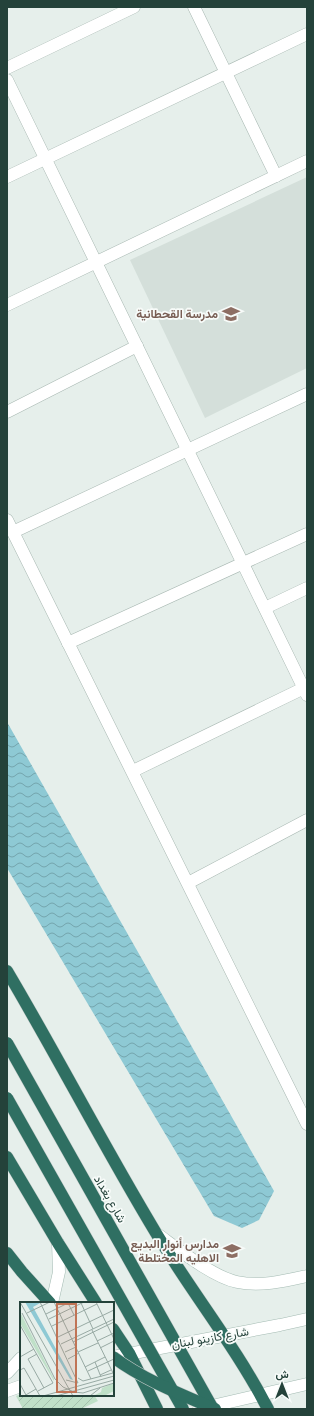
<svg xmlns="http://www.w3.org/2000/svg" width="314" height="1416" font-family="Ubuntu,Vazirmatn,sans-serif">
<defs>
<pattern id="garden-furrows" width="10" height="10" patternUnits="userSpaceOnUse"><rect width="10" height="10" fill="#bfe0c8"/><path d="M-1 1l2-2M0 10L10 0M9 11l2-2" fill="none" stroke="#a4c1ad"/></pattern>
<pattern id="water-waves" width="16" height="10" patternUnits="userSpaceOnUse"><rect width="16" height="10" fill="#8ec9d4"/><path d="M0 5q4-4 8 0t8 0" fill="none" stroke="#74a5ad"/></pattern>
</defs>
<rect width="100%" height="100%" fill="#e6efeb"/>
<polygon fill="#d4dfda" points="307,177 307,368 205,418 130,260"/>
<polygon fill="url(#garden-furrows)" points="21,1394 94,1395 98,1401 81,1409 23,1409 16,1396"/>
<polygon fill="url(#water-waves)" points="7,722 274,1191 259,1220 242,1228 214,1216 7,868"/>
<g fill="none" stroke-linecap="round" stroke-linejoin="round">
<g stroke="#a8b8b2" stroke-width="13">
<g id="street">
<polyline points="194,7 276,176"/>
<polyline points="7,68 134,7"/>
<polyline points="7,80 307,695"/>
<polyline points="7,177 307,34"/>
<polyline points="7,305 307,161"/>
<polyline points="7,412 137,346"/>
<polyline points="7,520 307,1124"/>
<polyline points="13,532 307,394"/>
<polyline points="265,608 307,588"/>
<polyline points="68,643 307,534"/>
<polyline points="133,771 304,688"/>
<polyline points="188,883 307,820"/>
</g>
</g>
<g stroke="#a4bbb3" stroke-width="13">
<g id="secondary">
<path d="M157,1234C178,1249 213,1277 237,1282C260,1287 285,1281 307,1276"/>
<polyline points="52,1303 59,1272 58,1243"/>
<polyline points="113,1357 280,1325 307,1319"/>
<polyline points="7,1373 21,1358"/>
<polyline points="7,1391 21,1386"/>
<polyline points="199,1409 307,1384"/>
</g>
</g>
<g stroke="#c2cac8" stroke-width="13">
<g id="highway">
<path d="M7,971C58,1057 104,1147 156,1233C192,1293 236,1347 268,1409"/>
<polyline points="7,1157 58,1243 96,1303"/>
<polyline points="7,1253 22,1272 50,1303"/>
<polyline points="113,1329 129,1353 157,1409"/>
</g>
</g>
<use href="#street" stroke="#fff" stroke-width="12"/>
<use href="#secondary" stroke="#fff" stroke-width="12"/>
<use href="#highway" stroke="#2f6f62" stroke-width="12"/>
<g stroke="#c2cac8" stroke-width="13" stroke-linecap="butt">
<g id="highway-bridge">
<polyline points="7,1043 213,1409"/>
<polyline points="7,1098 183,1409"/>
<path d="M113,1357C144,1380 180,1394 215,1409"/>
</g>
</g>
<use href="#highway-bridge" stroke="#2f6f62" stroke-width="12"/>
</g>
<defs>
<g id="school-bare" transform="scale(1.38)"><path d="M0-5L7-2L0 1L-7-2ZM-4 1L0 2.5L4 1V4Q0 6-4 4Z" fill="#8d6e63" stroke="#f7fbf9" stroke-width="2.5" paint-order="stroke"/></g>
</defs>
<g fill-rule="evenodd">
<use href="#school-bare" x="231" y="314"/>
<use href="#school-bare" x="232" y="1251"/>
</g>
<g text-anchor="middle" stroke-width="3.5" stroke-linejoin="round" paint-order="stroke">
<g font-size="12" font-weight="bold" fill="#785e54" stroke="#f7fbf9" text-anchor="end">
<text x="218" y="318">مدرسة القحطانية</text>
<text x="219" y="1248">مدارس أنوار البديع<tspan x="219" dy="14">الاهليه المختلطة</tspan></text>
</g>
<g font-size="12" fill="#24423a" stroke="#f7fbf9">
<text transform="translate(110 1199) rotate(60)" y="4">شارع بغداد</text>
<text transform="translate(210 1338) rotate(-10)" y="4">شارع كازينو لبنان</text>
</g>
</g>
<g transform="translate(20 1302)">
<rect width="94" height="94" fill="#e6efeb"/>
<path d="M0,10L34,77V79L0,21ZM94,81V89L84,94H73L81,90L82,86Z" fill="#bfe0c8"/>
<path d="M5,0H22L13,5L53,78L50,77Z" fill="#8ec9d4"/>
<path fill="none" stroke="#98aaa4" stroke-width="1" d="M0,0L53,94M20,0L58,81M34,0L71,77M76,0L94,37M48,1L54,13M61,1L73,27M2,11L35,77L43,85L54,90L63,91L94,81M7,11L30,0M26,12L50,0M29,17L64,0M0,23L33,81L18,89M32,24L77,2M72,28L93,71M38,35L94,8M77,39L94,31M53,40L94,20M41,42L94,17M80,46L94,39M45,50L56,45M58,50L78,41M17,52L8,57L24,86M0,55L14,47M48,57L59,51M75,60L81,75M65,65L85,55M0,68L4,66L20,94M68,69L94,57M80,73L91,68M58,76L63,79L93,71M46,78L58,81M0,82L6,93M4,94L16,87M23,94L94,74M36,94L94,78M70,94L80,86"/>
<path fill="#c07456" fill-opacity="0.15" stroke="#c07456" stroke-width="2" d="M37,2H56V90H37Z"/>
<rect width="94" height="94" fill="none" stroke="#24423a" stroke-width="2"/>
</g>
<rect width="314" height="1416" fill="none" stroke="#24423a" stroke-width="16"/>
<g transform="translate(282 1384)" stroke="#f7fbf9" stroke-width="3" paint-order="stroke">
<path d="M0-3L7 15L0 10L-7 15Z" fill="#24423a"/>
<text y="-6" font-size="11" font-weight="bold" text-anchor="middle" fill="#24423a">ش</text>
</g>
</svg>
